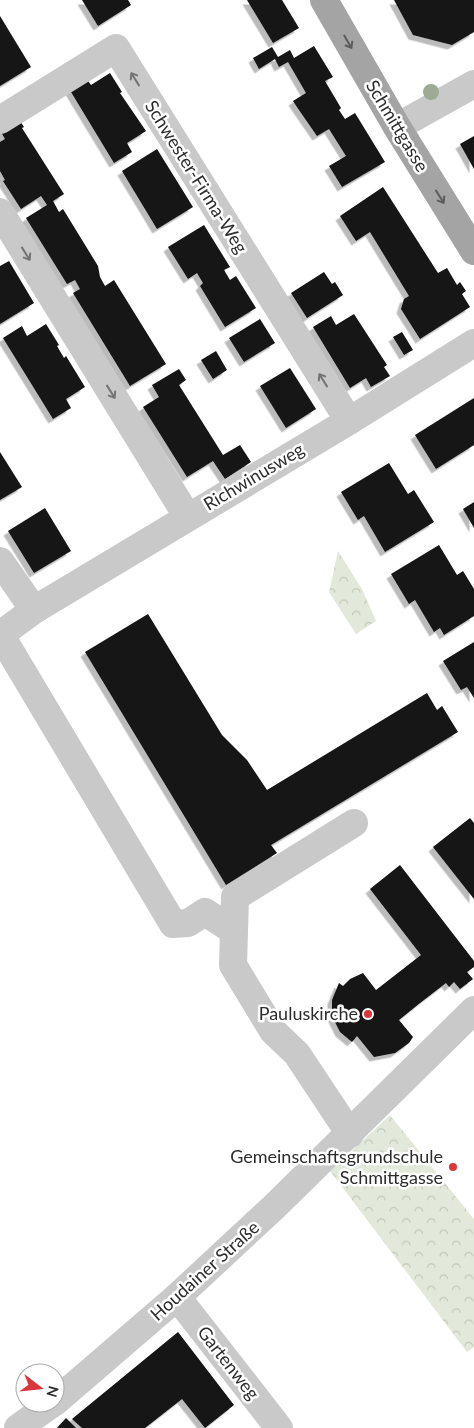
<svg xmlns="http://www.w3.org/2000/svg" width="474" height="1428" font-family="Lato,sans-serif">
<defs>
<pattern id="forest-crowns" width="20" height="18" patternUnits="userSpaceOnUse" patternTransform="scale(1.25)"><rect width="20" height="18" fill="#e2e9da"/><path d="M2 6a3 3 0 1 1 6 0M12 15a3 3 0 1 1 6 0" fill="none" stroke="#c2c8bb"/></pattern>
<filter id="shadow"><feDropShadow dx="-4.5" dy="4.5" stdDeviation="0" flood-color="#0004"/></filter>
</defs>
<rect width="100%" height="100%" fill="#fff"/>
<g fill="url(#forest-crowns)">
<polygon points="338,551 362,589 376,621 356,634 329,592"/>
<polygon points="390,1115 474,1219 474,1347 467,1352 330,1171"/>
</g>
<g fill="#131313" filter="url(#shadow)">
<polygon points="82,0 128,0 131,5 98,26"/>
<polygon points="247,0 282,0 299,28 273,43"/>
<polygon points="394,0 474,0 474,32 452,45 413,35"/>
<polygon points="0,16 31,67 0,86"/>
<polygon points="314,46 333,77 325,81 341,108 339,110 345,119 355,113 385,162 342,187 329,166 346,156 329,129 317,136 299,110 293,101 306,93 288,62 279,67 275,59 259,69 253,58 272,47 278,57 290,50 294,58"/>
<polygon points="110,73 122,92 120,93 146,131 127,143 132,152 114,163 68,87 85,77 91,85"/>
<polygon points="18,118 24,127 22,128 64,194 53,201 59,212 63,209 98,266 100,277 105,286 114,280 166,364 130,386 73,293 80,289 75,280 67,284 26,218 47,205 41,196 21,209 3,181 5,180 0,171 0,142 5,139 0,130"/>
<polygon points="474,136 474,169 460,144"/>
<polygon points="157,149 193,207 157,229 122,171"/>
<polygon points="383,187 438,273 447,268 457,285 460,282 466,291 462,294 470,307 420,339 401,309 404,299 409,296 370,232 356,241 340,216"/>
<polygon points="204,225 230,267 224,270 230,280 236,276 256,308 225,327 200,286 203,283 197,273 188,279 168,247"/>
<polygon points="9,261 34,303 0,324 0,266"/>
<polygon points="324,272 332,284 335,282 343,295 307,318 291,293"/>
<polygon points="354,314 387,365 384,367 390,376 371,387 366,378 350,388 313,327 331,316 336,325"/>
<polygon points="260,319 275,343 244,362 229,338"/>
<polygon points="46,324 59,345 57,346 64,358 66,356 85,387 66,399 71,408 53,419 3,338 22,326 27,336"/>
<polygon points="402,332 413,350 404,355 393,337"/>
<polygon points="216,351 227,370 213,379 201,360"/>
<polygon points="290,368 316,409 286,428 260,386"/>
<polygon points="179,369 186,380 179,385 223,455 240,445 251,462 225,479 213,461 187,477 143,407 159,397 152,385"/>
<polygon points="474,398 474,445 436,469 415,435"/>
<polygon points="0,452 22,487 0,500"/>
<polygon points="389,463 408,494 414,490 434,522 385,552 364,516 358,520 341,492"/>
<polygon points="474,502 474,528 463,509"/>
<polygon points="45,508 71,551 34,573 8,531"/>
<polygon points="439,545 457,575 463,571 474,589 474,616 444,635 440,628 434,632 415,600 409,604 391,574"/>
<polygon points="148,614 222,735 247,760 267,790 427,693 437,710 442,706 458,732 271,845 277,853 226,885 85,652"/>
<polygon points="474,642 474,698 467,687 461,690 443,661"/>
<polygon points="470,818 474,823 474,899 433,847"/>
<polygon points="400,865 474,961 474,967 467,972 473,979 460,989 454,982 449,987 446,983 420,1003 399,1020 413,1037 409,1043 395,1053 374,1057 357,1036 352,1042 340,1032 332,1016 332,1000 339,983 343,986 350,979 363,973 376,990 421,955 370,889"/>
<polygon points="178,1332 234,1405 205,1428 182,1399 145,1428 82,1428 72,1419"/>
<polygon points="66,1418 76,1428 57,1428"/>
</g>
<g fill="none" stroke-linecap="round" stroke-linejoin="round">
<g stroke="#c9c9c9" stroke-width="28">
<polyline points="0,120 116,48 349,421"/>
<polyline points="397,127 474,84"/>
<polyline points="0,212 187,516"/>
<polyline points="0,561 34,610"/>
<polyline points="0,634 173,924 188,923 205,912 234,931"/>
<polyline points="0,635 34,610 349,421 474,343"/>
<polyline points="350,1134 297,1054 273,1031 233,965 235,897 354,823"/>
<polyline points="177,1297 279,1428"/>
<polyline points="55,1402 177,1297 275,1206 474,1010"/>
<polyline points="18,1428 53,1403"/>
</g>
<polyline stroke="#a4a4a4" stroke-width="28" points="324,0 397,127 474,251"/>
</g>
<circle fill="#9eaa94" cx="431" cy="92" r="8"/>
<defs><path id="oneway-shaft" d="M-6 0H5M1.5-3L5.5 0L1.5 3" fill="none" stroke-width="1.6" stroke-linecap="round" stroke-linejoin="round" transform="scale(1.25)"/></defs>
<g stroke="#5c5c5c">
<use href="#oneway-shaft" transform="translate(348 42) rotate(60)"/>
<use href="#oneway-shaft" transform="translate(440 197) rotate(58)"/>
</g>
<g stroke="#737373">
<use href="#oneway-shaft" transform="translate(135 79) rotate(-122)"/>
<use href="#oneway-shaft" transform="translate(26 254) rotate(58)"/>
<use href="#oneway-shaft" transform="translate(323 380) rotate(-122)"/>
<use href="#oneway-shaft" transform="translate(111 392) rotate(58)"/>
</g>
<g fill="#da373d" stroke="#fff" stroke-width="2">
<circle cx="368" cy="1014" r="5"/>
<circle cx="453" cy="1167" r="5"/>
</g>
<g text-anchor="middle" stroke-width="5" stroke-linejoin="round" paint-order="stroke">
<g font-size="18" fill="#2c2c2c" stroke="#fff">
<text transform="translate(397 126) rotate(59)" y="6">Schmittgasse</text>
<text transform="translate(196 177) rotate(58)" y="6">Schwester-Firma-Weg</text>
<text transform="translate(254 477) rotate(-31)" y="6">Richwinusweg</text>
<text transform="translate(205 1271) rotate(-42)" y="6">Houdainer Straße</text>
<text transform="translate(228 1363) rotate(52)" y="6">Gartenweg</text>
</g>
<g font-size="18" fill="#2c2c2c" stroke="#fff" text-anchor="end">
<text x="358" y="1020">Pauluskirche</text>
<text x="443" y="1163">Gemeinschaftsgrundschule<tspan x="443" dy="21">Schmittgasse</tspan></text>
</g>
</g>
<g transform="translate(40 1388) rotate(106)"><circle r="24" fill="#ffffff" stroke="#ababab"/>
<path d="M0-4L9 19L0 12L-9 19Z" fill="#da373d"/>
<text y="-8" font-size="14" font-weight="bold" text-anchor="middle" fill="#2c2c2c">N</text>
</g>
</svg>
